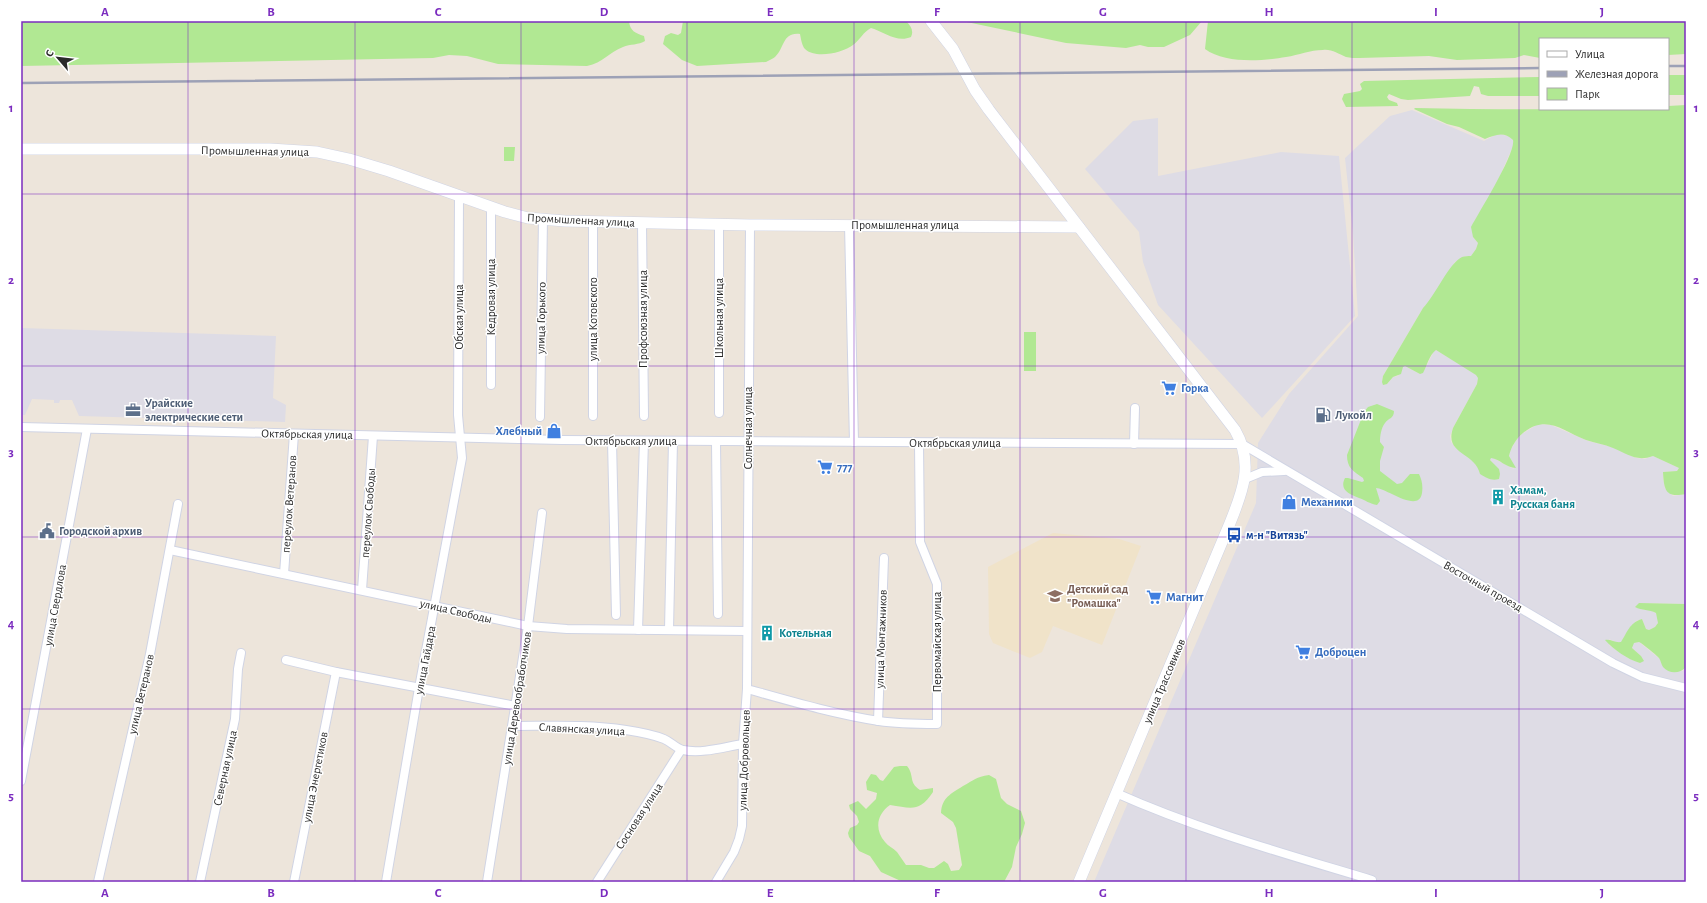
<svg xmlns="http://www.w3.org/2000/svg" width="1707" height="903" font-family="'Alegreya Sans',sans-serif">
<rect width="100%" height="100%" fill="#ede5db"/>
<g fill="#dedce5">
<polygon points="1412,110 1484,141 1495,135 1501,134 1510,137 1513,140 1514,144 1473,237 1478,243 1476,249 1471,256 1463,257 1455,262 1429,302 1423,308 1383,376 1382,382 1387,384 1393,377 1398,376 1403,367 1405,366 1420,374 1426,367 1434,351 1436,350 1477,375 1478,378 1477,384 1453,428 1450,436 1451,442 1455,447 1473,461 1479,468 1480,474 1498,469 1490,460 1491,457 1514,469 1509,456 1510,451 1517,439 1522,434 1538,424 1551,425 1588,441 1612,447 1636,458 1645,459 1653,456 1679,468 1677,471 1663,472 1663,477 1665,488 1673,496 1686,494 1686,604 1639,603 1640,609 1650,610 1656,613 1658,618 1658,623 1655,627 1649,630 1646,629 1642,619 1636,621 1621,643 1617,643 1609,639 1609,645 1628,658 1640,663 1641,656 1632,648 1633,643 1639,642 1660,659 1663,666 1683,671 1686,667 1686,882 1094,882 1256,503 1258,443 1289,394 1358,316 1353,233 1345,158 1390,116"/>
<polygon points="1158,118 1158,176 1281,152 1339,156 1355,316 1262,418 1158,305 1143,262 1139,232 1085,169 1133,121"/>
<polygon points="21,328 276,336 273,398 286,405 285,422 79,416 72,400 60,400 59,403 54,403 54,400 32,399 25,415 21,415"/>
</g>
<polygon fill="#f0e3c9" points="1053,533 1119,539 1141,546 1102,645 1053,626 1042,652 1030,658 993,643 989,634 988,567"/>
<g fill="#b1e893">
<path d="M21,21H629C630,31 635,33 644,36L645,41C639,45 630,44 623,47C609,52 603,63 587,66L498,64L467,56L449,55L433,58L21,66Z"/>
<path d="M683,21H906C911,26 914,31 911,37C897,43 884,32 871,28C863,32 860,40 853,45C843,53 815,59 805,49C802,46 801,39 800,34C782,32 785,48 775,57C773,59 769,60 766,62L697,66L682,60L663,44L665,36L671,33L678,35L681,33Z"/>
<polygon points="962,21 1202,21 1190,35 1164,47 1148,47 1140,45 1126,48 1066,43"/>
<path d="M1208,21H1686V54L1668,55V39H1540V58L1524,55L1515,58L1457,60L1429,56L1359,58C1355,58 1350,58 1346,57C1338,54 1332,49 1323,50C1310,50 1299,55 1286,57C1263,61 1225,64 1205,49Z"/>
<rect x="1668" y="75" width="18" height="20"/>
<polygon points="1540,77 1540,96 1488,96 1481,94 1479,87 1474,86 1470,96 1408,100 1401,99 1389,94 1387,97 1389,100 1397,103 1398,106 1346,107 1342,99 1344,94 1360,91 1362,89 1360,84 1364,81"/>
<path d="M1686,105V494C1666,498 1664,491 1663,472L1677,471L1679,468L1653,456C1636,462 1628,454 1613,448C1604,444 1595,443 1586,440C1562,431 1547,414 1523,433C1516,439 1511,447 1509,456L1516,468C1506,468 1500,459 1491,458L1490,460L1499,469L1500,474L1499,479C1491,481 1487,478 1480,474C1475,452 1444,455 1453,428L1477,384L1478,378L1476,375L1436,350C1429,355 1427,366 1423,373L1420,374L1405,366L1403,367L1401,374L1393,377L1387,384L1383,385L1382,382L1383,376L1423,308C1435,296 1449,263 1462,257C1465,256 1468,256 1471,256L1476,249L1478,243L1473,237L1471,227C1479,212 1516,153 1513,140C1504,131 1495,135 1485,139L1459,127L1447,124L1414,109L1415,108C1500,110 1583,109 1668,109V106Z"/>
<polygon points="504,147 515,147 514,161 504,161"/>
<rect x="1024" y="332" width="12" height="39"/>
<path d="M1377,404L1394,411C1394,419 1388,418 1385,423C1381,428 1380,436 1380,442L1384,447L1380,461V471L1397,484L1402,483L1410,474H1419C1422,480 1423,486 1422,493C1419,514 1386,488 1376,488L1380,501L1377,505C1370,504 1365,500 1359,498C1349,494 1339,490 1345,478H1348L1362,482L1364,481L1363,478C1353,471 1347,468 1347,455L1364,412L1368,407Z"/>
<path d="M1639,603L1686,604V667C1680,674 1669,674 1663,667C1661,664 1661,661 1659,658C1655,654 1643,644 1639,642L1634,643L1632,648L1641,656L1644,661L1640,663C1627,659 1614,650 1605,640C1611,639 1615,643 1621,642C1627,633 1629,623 1642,619L1646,629L1649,630L1655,627L1658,623L1656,613C1649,609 1642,611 1635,607Z"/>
<path d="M900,766H907C915,776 908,782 920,790L933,788V792C919,813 911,808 890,805C877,814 874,829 885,842C888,846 893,848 897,852C900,856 903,861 906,865H921L929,868H934L944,861L948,864L951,871L959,870L962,865L956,828L953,822L941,813C942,797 951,794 963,786C974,780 976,777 989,775L996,779L1001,798L1007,804L1021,811L1025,823L1022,834L1016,847L1012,867L1004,882H903L881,872L870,856L859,851L849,837L848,833L850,828L857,825L859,822L857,816L850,809L849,805L858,801L866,809L876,799L877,793L867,790L866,782L871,774L876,775L880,780L883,781L894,767Z"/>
</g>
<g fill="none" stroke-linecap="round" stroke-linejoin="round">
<g stroke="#d0d4e4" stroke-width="10">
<g id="street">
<polyline points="593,222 593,416"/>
<polyline points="642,223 644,416"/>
<polyline points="719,224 719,413"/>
<polyline points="849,225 854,442"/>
<polyline points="491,385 491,208"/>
<polyline points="540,417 543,219"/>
<polyline points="21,427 562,440 1242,444 1613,663 1642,677 1686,688"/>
<polyline points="612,441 616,615"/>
<polyline points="716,442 718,614"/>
<polyline points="1134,444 1135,408"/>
<polyline points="1245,479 1262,472 1284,471"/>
<polyline points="170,550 528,626 567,629 746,631"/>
<polyline points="284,574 294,434"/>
<polyline points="362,590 373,436"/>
<polyline points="638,630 644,441"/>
<polyline points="669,630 673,441"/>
<polyline points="286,660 336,672 516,706"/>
<path d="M747,689C790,701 834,714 879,721C898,724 917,724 937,724V584L920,542L919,443"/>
<polyline points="878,721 884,558"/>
<path d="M513,726C550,726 589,724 626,730C639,732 652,734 664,739C671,742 676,748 683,750C702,754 724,747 743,744"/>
<polyline points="21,781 87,429"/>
<path d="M1116,793C1199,830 1286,854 1372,880"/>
<polyline points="98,882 150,654 178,504"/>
<polyline points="200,882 235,719 238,669 241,653"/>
<polyline points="294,882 336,672"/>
<polyline points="386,882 419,688 462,458 458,415 459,197"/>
<polyline points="487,882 528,626 542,513"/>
<polyline points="597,882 681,750"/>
<polyline points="716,882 734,852 739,839 742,826 743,744 747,689 750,225"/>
</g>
</g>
<g stroke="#d0d4e4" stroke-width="12">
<g id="secondary">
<path d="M931,21L953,49L975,90L989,110L1235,430C1254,463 1243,491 1230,523L1079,882"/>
<polyline points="21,149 270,149 317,152 349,159 389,171 505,212 528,218 565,221 750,225 1079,227"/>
</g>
</g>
<use href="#street" stroke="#fff" stroke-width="8"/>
<use href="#secondary" stroke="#fff" stroke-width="11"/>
<g stroke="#9da1b6" stroke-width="2.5">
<polyline points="1668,66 1686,66"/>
<polyline points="21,83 1540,68"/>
</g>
</g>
<path fill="none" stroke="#7b2cbf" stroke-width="1" stroke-opacity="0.55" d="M188,21V882M355,21V882M521,21V882M687,21V882M854,21V882M1020,21V882M1186,21V882M1352,21V882M1519,21V882M21,194H1686M21,366H1686M21,537H1686M21,709H1686"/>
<defs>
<g id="supermarket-bare" transform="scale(1.2)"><path d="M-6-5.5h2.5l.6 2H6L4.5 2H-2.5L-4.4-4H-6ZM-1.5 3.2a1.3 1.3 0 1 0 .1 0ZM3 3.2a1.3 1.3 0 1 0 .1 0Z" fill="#3f7fe0" stroke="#fff" stroke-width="2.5" paint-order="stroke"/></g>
<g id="office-bare" transform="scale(1.2)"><path d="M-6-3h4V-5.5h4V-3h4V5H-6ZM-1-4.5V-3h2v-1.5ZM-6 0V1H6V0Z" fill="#5c6f8a" stroke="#fff" stroke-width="2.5" paint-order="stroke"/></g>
<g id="fuel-bare" transform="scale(1.2)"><path d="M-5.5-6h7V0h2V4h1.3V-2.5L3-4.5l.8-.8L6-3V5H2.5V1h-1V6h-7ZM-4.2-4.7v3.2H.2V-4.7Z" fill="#5c6f8a" stroke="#fff" stroke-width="2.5" paint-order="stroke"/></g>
<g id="shop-bare" transform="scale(1.2)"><path d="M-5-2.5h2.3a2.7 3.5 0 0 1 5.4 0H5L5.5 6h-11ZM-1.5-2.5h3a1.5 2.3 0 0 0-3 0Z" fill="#3f7fe0" stroke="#fff" stroke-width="2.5" paint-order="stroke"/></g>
<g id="building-bare" transform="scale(1.2)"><path d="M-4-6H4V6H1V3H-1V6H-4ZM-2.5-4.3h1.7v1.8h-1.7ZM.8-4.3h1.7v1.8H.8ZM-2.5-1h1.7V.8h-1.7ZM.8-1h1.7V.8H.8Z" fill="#0f9aa8" stroke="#fff" stroke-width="2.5" paint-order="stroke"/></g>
<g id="civic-bare" transform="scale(1.2)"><path d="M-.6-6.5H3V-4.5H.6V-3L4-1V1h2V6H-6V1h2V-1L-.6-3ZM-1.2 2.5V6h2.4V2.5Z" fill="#5c6f8a" stroke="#fff" stroke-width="2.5" paint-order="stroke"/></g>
<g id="bus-bare" transform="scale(1.2)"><path d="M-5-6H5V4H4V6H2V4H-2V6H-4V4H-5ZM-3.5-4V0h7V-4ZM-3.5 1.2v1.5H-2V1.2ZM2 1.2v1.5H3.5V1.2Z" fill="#1a4fb4" stroke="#fff" stroke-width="2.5" paint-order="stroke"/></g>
<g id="school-bare" transform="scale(1.2)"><path d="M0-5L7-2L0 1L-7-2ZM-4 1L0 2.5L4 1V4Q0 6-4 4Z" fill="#8d6e63" stroke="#fff" stroke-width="2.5" paint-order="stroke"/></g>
</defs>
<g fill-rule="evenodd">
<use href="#supermarket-bare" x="1169" y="388"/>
<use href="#office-bare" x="133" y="410"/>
<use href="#fuel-bare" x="1323" y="415"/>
<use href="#shop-bare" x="554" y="431"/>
<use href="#supermarket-bare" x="825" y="467"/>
<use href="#building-bare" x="1498" y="497"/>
<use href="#shop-bare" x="1289" y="502"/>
<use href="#civic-bare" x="47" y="531"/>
<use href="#bus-bare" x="1234" y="535"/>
<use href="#school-bare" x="1055" y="596"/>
<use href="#supermarket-bare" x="1154" y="597"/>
<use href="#building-bare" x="767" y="633"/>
<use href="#supermarket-bare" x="1303" y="652"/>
</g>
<g text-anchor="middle" stroke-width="3" stroke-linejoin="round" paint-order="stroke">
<g font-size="12" fill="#2a2a2a" stroke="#fff">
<text transform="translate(255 151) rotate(1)" y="4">Промышленная улица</text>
<text transform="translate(581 220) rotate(3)" y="4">Промышленная улица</text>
<text x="905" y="229">Промышленная улица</text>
<text transform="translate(491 297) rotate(-90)" y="4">Кедровая улица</text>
<text transform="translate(459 317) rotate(-90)" y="4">Обская улица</text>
<text transform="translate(541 318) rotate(-89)" y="4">улица Горького</text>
<text transform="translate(719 318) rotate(-90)" y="4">Школьная улица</text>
<text transform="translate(593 319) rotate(-90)" y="4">улица Котовского</text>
<text transform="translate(643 319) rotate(-90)" y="4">Профсоюзная улица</text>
<text transform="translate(748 428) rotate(-90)" y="4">Солнечная улица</text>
<text transform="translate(307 434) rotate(1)" y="4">Октябрьская улица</text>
<text x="631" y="445">Октябрьская улица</text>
<text x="955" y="447">Октябрьская улица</text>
<text transform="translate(289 504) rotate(-86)" y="4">переулок Ветеранов</text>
<text transform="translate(368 513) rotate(-86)" y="4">переулок Свободы</text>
<text transform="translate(1483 586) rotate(30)" y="4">Восточный проезд</text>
<text transform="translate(55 605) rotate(-80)" y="4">улица Свердлова</text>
<text transform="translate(456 611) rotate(13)" y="4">улица Свободы</text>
<text transform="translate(881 639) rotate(-88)" y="4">улица Монтажников</text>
<text transform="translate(937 642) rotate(-90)" y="4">Первомайская улица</text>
<text transform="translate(425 660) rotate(-79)" y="4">улица Гайдара</text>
<text transform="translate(1164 681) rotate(-67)" y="4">улица Трассовиков</text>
<text transform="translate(141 694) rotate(-77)" y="4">улица Ветеранов</text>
<text transform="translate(517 698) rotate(-81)" y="4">улица Деревообработчиков</text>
<text transform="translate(582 729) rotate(3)" y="4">Славянская улица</text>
<text transform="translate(744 760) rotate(-88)" y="4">улица Добровольцев</text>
<text transform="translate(225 768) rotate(-78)" y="4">Северная улица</text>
<text transform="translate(315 777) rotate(-79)" y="4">улица Энергетиков</text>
<text transform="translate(639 816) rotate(-57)" y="4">Сосновая улица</text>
</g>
<g font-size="12" font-weight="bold" fill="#366cbe" stroke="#fff" text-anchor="start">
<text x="1181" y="392">Горка</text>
<text x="542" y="435" text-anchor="end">Хлебный</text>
<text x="837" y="471">777</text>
<text x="1301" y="506">Механики</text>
<text x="1166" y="601">Магнит</text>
<text x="1315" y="656">Доброцен</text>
</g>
<g font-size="12" font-weight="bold" fill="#4e5e75" stroke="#fff" text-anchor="start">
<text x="145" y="407">Урайские<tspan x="145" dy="14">электрические сети</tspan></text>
<text x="1335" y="419">Лукойл</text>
<text x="59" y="535">Городской архив</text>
</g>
<g font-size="12" font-weight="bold" fill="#0d838f" stroke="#fff" text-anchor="start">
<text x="1510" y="494">Хамам,<tspan x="1510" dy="14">Русская баня</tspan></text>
<text x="779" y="637">Котельная</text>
</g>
<g font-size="12" font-weight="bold" fill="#164399" stroke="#fff" text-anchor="start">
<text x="1246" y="539">м-н "Витязь"</text>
</g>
<g font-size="12" font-weight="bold" fill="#785e54" stroke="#fff" text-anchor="start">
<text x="1067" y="593">Детский сад<tspan x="1067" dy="14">"Ромашка"</tspan></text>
</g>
</g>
<rect width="1707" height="903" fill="none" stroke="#ffffff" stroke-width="44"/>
<rect x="1539" y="38" width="130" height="72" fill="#ffffff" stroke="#aaaaaa"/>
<rect x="1547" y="51" width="20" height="6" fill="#ffffff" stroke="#aaaaaa"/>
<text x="1575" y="58" font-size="12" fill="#2a2a2a">Улица</text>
<rect x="1547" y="71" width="20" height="6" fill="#9da1b6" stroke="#aaaaaa"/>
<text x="1575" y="78" font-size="12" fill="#2a2a2a">Железная дорога</text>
<rect x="1547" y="88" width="20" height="12" fill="#b1e893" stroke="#aaaaaa"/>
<text x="1575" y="98" font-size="12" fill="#2a2a2a">Парк</text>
<g transform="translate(58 58) rotate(298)" stroke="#ffffff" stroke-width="3" paint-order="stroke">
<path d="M0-3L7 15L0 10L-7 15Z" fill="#2a2a2a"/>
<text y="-6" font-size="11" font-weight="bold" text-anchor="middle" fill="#2a2a2a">С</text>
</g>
<rect x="22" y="22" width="1663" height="859" fill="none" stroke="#7b2cbf" stroke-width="1.5"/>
<g font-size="13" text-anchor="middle" font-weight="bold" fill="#7b2cbf">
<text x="105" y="16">A</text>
<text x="271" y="16">B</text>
<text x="438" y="16">C</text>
<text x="604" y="16">D</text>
<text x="770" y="16">E</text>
<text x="937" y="16">F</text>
<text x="1103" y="16">G</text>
<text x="1269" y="16">H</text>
<text x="1436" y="16">I</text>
<text x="1602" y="16">J</text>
<text x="11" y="112">1</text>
<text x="1696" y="112">1</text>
<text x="11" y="284">2</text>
<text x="1696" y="284">2</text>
<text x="11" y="456">3</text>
<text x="1696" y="456">3</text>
<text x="11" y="628">4</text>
<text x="1696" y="628">4</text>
<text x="11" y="800">5</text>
<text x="1696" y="800">5</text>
<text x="105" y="897">A</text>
<text x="271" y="897">B</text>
<text x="438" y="897">C</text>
<text x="604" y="897">D</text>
<text x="770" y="897">E</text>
<text x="937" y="897">F</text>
<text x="1103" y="897">G</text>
<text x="1269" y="897">H</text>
<text x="1436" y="897">I</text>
<text x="1602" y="897">J</text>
</g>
</svg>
